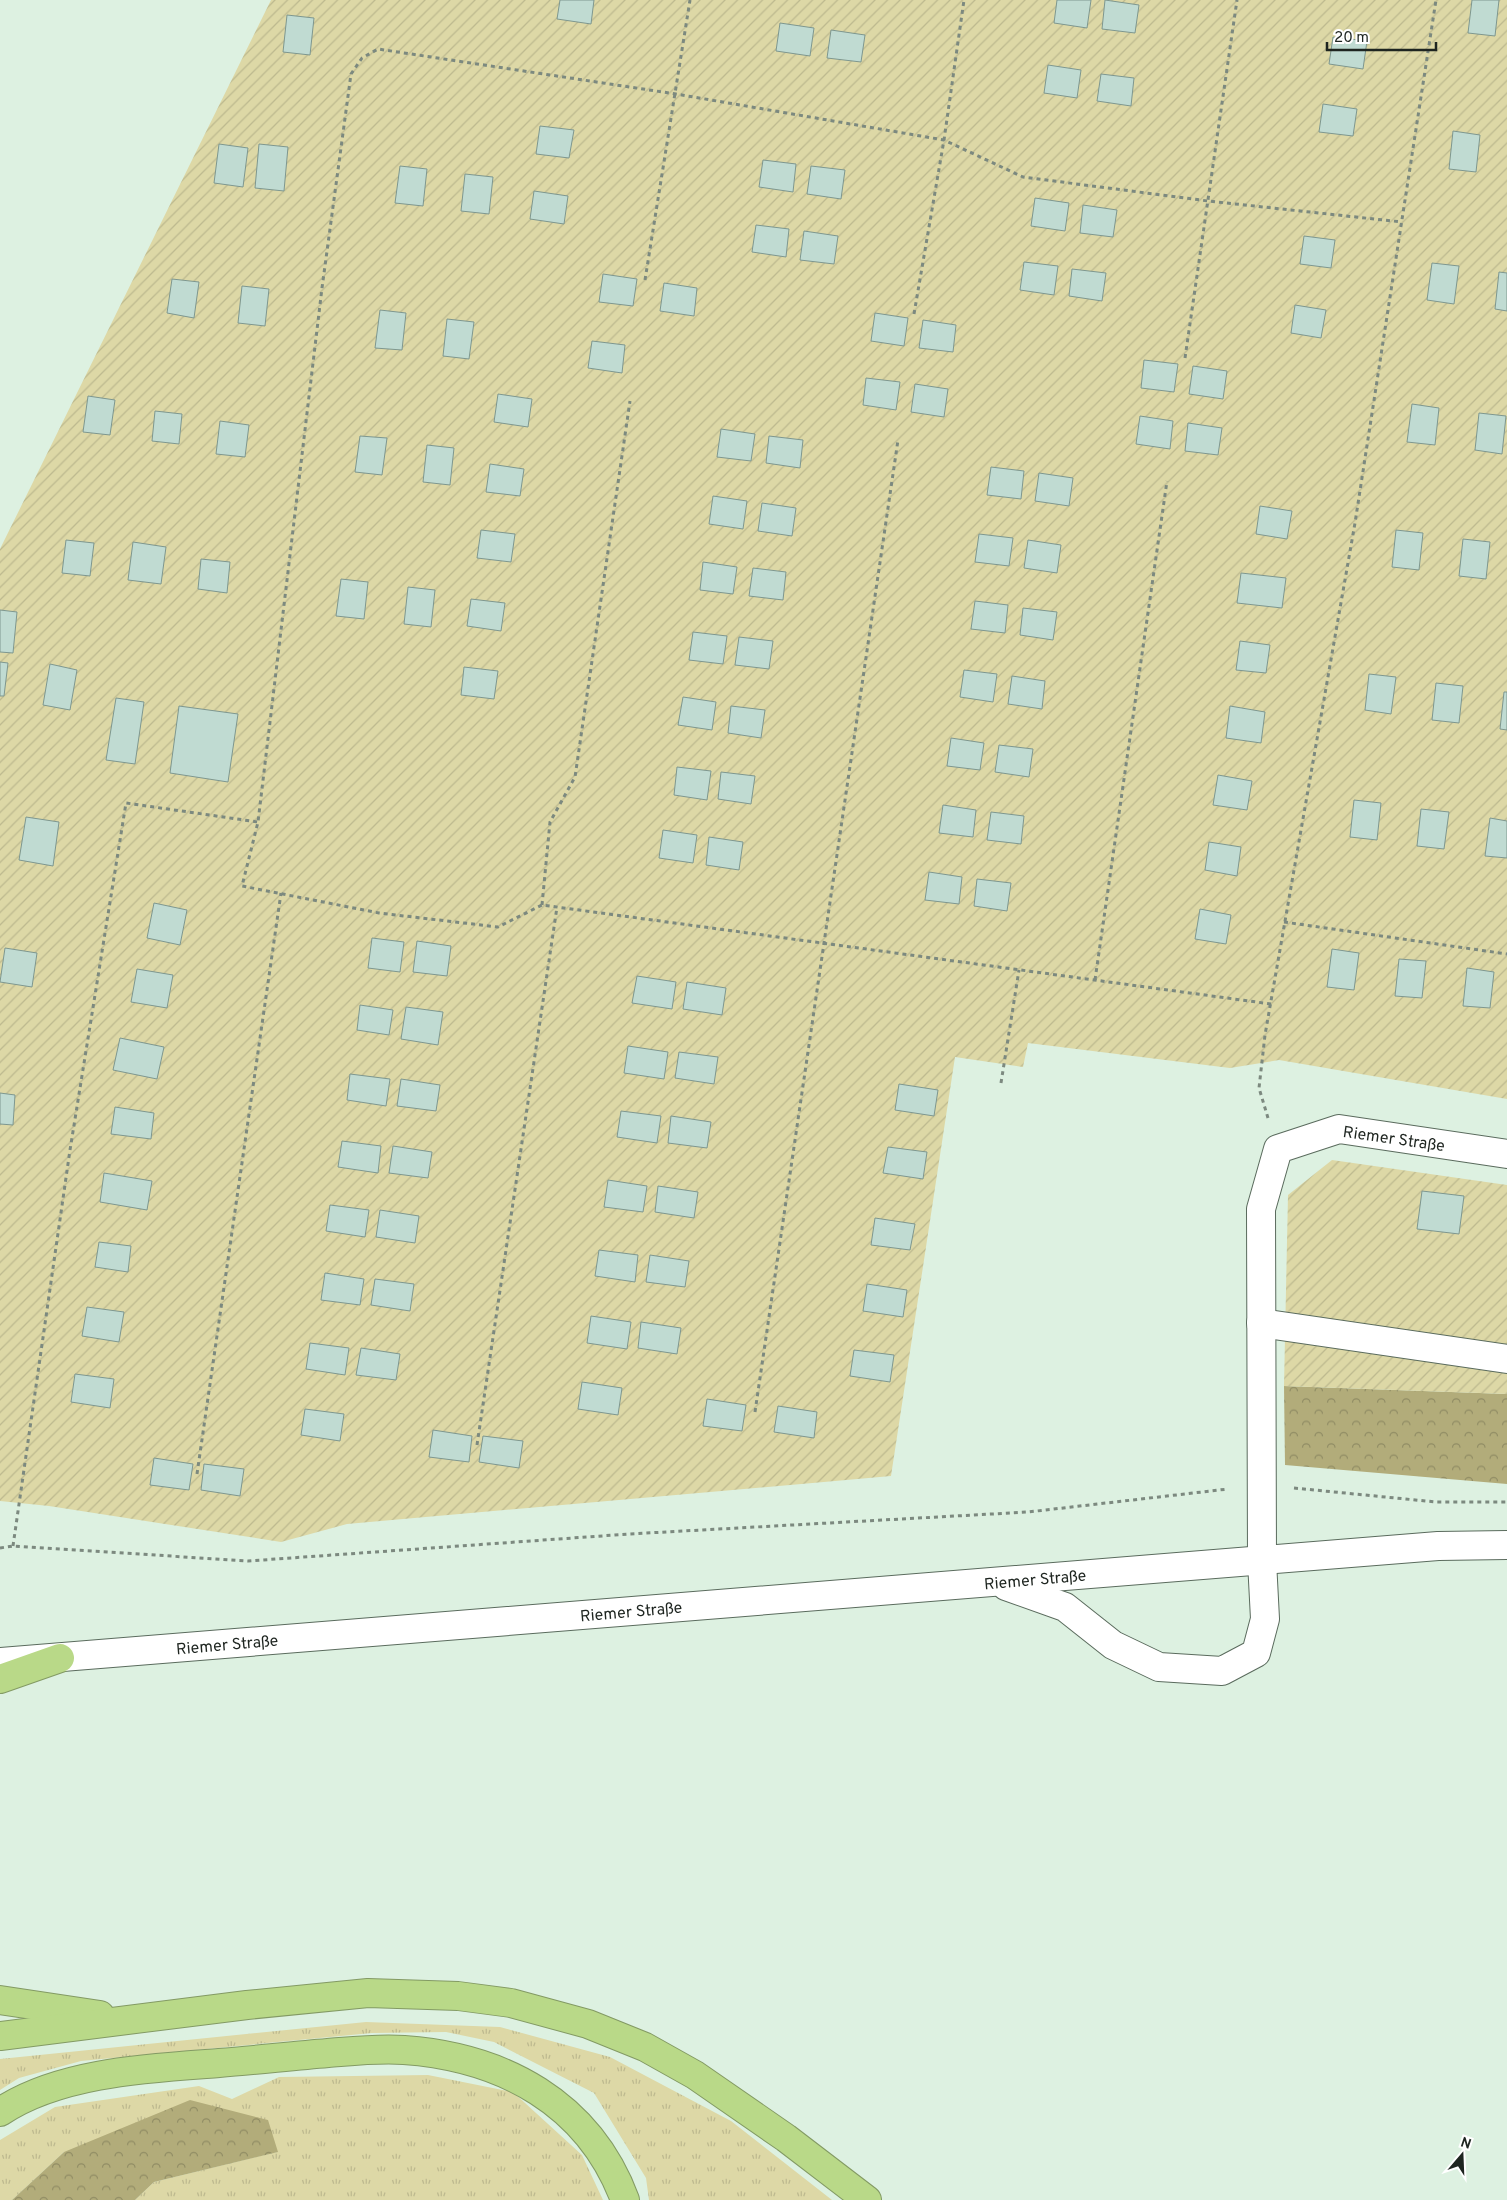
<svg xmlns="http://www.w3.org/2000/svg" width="1507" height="2200" font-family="Overpass,sans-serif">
<defs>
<pattern id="grass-tufts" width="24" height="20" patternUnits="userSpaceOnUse" patternTransform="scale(1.25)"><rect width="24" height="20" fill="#ddd8a6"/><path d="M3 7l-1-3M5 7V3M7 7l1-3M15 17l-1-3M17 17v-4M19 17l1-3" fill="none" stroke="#bdb98f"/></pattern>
<pattern id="forest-crowns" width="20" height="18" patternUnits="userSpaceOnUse" patternTransform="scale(1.25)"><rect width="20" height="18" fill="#b2ac7a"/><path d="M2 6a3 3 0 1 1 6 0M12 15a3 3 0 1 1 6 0" fill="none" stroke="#908c64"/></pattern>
<pattern id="garden-furrows" width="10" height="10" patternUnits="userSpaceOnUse" patternTransform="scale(1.25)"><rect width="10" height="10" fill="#ddd8a6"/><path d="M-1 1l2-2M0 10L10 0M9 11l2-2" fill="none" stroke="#bdb98f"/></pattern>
</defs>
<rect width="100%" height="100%" fill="#ddf1e1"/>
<g fill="url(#grass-tufts)">
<polygon points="366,2022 500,2027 610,2057 731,2121 832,2200 649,2200 646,2178 594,2093 494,2042 446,2032 372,2033 81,2061 19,2078 0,2090 0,2059"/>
<polygon points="428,2075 513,2092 582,2155 603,2200 135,2200 154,2182 277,2152 64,2152 12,2200 0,2200 0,2140 55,2107 199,2086 232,2099 279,2077"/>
</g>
<g fill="url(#forest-crowns)">
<polygon points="1284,1386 1507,1394 1507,1484 1285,1465"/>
<polygon points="190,2100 268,2120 278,2152 154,2182 135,2200 12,2200 64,2152"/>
</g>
<g fill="url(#garden-furrows)">
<polygon points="271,0 1507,0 1507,1099 1279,1060 1230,1068 1028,1043 1023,1067 955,1057 891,1476 347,1524 281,1542 49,1506 0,1501 0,549"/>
<polygon points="1332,1160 1507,1185 1507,1394 1284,1386 1288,1195"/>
</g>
<g fill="#c0dbd2" stroke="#7e978f">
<polygon points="560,0 594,0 591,24 557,19"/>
<polygon points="1057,0 1091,0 1087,28 1054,23"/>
<polygon points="1105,0 1139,5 1135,33 1102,29"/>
<polygon points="1472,0 1499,0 1495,36 1468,33"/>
<polygon points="287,15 314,18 310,55 283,52"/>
<polygon points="780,23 814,28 810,56 776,51"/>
<polygon points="831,30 865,35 861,62 827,58"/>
<polygon points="1333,37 1367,41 1363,69 1329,64"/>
<polygon points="1048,65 1081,70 1077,98 1044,93"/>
<polygon points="1101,74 1134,78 1131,106 1097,101"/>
<polygon points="1323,104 1357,109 1353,136 1319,132"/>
<polygon points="540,126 574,130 569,158 536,154"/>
<polygon points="1453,131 1480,135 1476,172 1449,169"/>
<polygon points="219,144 248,148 243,187 214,183"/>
<polygon points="259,144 288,147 284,191 255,188"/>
<polygon points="763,160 796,164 793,192 759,187"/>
<polygon points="400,166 427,169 423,206 395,203"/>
<polygon points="811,166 845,170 841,199 807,194"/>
<polygon points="465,174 493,177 489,214 461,211"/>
<polygon points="534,191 568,196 564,224 530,219"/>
<polygon points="1035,198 1069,203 1065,231 1031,226"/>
<polygon points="1083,205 1117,210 1113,237 1080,233"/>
<polygon points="756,225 789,229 786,257 752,252"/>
<polygon points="804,231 838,236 834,264 800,260"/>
<polygon points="1304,236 1335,240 1331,268 1300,264"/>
<polygon points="1024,262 1058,266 1054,295 1020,290"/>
<polygon points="1432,263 1459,266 1454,304 1427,300"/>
<polygon points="1072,269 1106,273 1102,301 1069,296"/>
<polygon points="1499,272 1507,273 1507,311 1495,309"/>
<polygon points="603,274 637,279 633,306 599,302"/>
<polygon points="172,279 199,282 194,318 167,313"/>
<polygon points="664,283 697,288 694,316 660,311"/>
<polygon points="242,286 269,289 265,326 238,323"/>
<polygon points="1295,305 1326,310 1321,338 1291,333"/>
<polygon points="380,310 406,313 402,350 375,348"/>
<polygon points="875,313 908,318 904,346 871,341"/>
<polygon points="447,319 474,322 469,359 443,356"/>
<polygon points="923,320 956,325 953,352 919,348"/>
<polygon points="592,341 625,345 622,373 588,368"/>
<polygon points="1144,360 1178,364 1174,392 1141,388"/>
<polygon points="1193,366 1227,371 1223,399 1189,394"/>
<polygon points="866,378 900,382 896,410 863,405"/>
<polygon points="915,384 948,389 944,417 911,412"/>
<polygon points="498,394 532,399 528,427 494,422"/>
<polygon points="88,396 115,400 110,435 83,432"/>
<polygon points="1412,404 1439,408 1435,445 1407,442"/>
<polygon points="155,411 182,414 179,444 152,441"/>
<polygon points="1479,413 1506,416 1502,454 1475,450"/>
<polygon points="1140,416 1173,421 1170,449 1136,444"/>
<polygon points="220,421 249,425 245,457 216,454"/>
<polygon points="1188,423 1222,428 1218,455 1185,451"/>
<polygon points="721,429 755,434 751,461 717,457"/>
<polygon points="360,436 387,438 382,475 355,472"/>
<polygon points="769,436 803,440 800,468 766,463"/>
<polygon points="427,445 454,448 450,485 423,482"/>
<polygon points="490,464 524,469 520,496 486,492"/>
<polygon points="991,467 1024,471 1021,499 987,495"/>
<polygon points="1039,473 1073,478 1069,506 1035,501"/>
<polygon points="713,496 747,501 743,529 709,524"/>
<polygon points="762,503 796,508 792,536 758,531"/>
<polygon points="1260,506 1292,511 1287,539 1256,534"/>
<polygon points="481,530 515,534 511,562 477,558"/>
<polygon points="1396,530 1423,533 1419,570 1392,567"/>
<polygon points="979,534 1013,538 1009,566 975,562"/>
<polygon points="1463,539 1490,542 1486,579 1459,576"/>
<polygon points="66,540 94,543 90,576 62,573"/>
<polygon points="1028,540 1061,545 1057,573 1024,568"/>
<polygon points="133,542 166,547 161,584 128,580"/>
<polygon points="201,559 230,562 227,593 198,589"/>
<polygon points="703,562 737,567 733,594 700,590"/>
<polygon points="753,568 786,572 783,600 749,596"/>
<polygon points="1241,573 1286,578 1282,608 1237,603"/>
<polygon points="341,579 368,582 364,619 336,616"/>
<polygon points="408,587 435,590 431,627 404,624"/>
<polygon points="471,599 505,603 501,631 467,626"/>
<polygon points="975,601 1008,605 1005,633 971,629"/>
<polygon points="1023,608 1057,612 1053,640 1020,635"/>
<polygon points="0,610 17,612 13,653 0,652"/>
<polygon points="693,632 727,636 723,664 689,660"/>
<polygon points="739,637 773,641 769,669 735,665"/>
<polygon points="1240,641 1270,645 1266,673 1236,670"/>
<polygon points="0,662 8,663 4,696 0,696"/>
<polygon points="50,664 77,670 70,710 43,705"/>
<polygon points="464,667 498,671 494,699 461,695"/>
<polygon points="964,670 997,674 993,702 960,697"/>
<polygon points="1369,674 1396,677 1391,714 1365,710"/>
<polygon points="1012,676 1045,681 1042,709 1008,704"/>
<polygon points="1436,683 1463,686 1459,723 1432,720"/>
<polygon points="1504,692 1507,692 1507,730 1500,729"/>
<polygon points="683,697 716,702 712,730 678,725"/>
<polygon points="116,698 144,702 135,764 106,760"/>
<polygon points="179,706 238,714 228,782 170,773"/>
<polygon points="731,706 765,710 761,738 728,733"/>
<polygon points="1230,706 1265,712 1261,743 1226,738"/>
<polygon points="951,738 984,743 980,770 947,766"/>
<polygon points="999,745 1033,749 1029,777 995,772"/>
<polygon points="677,767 711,771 707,800 674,795"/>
<polygon points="721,772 755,776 751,804 718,799"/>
<polygon points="1218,775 1252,781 1247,810 1213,805"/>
<polygon points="1354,800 1381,803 1377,840 1350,837"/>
<polygon points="943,805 976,810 973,837 939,833"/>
<polygon points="1421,809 1449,812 1444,849 1417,846"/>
<polygon points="991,812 1024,816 1021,844 987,840"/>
<polygon points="26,817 59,822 53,866 19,860"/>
<polygon points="1490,818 1507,821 1507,858 1485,856"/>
<polygon points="663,830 697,835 693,863 659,858"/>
<polygon points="709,837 743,842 739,870 706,865"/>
<polygon points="1209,842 1241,847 1237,876 1205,870"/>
<polygon points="929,872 962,877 959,904 925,900"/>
<polygon points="977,879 1011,883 1007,911 974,906"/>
<polygon points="154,903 187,910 180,945 147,938"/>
<polygon points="1200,909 1231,915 1226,944 1195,939"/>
<polygon points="372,938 404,942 400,972 368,968"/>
<polygon points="417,941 451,946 447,976 413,972"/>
<polygon points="5,948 37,953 32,987 0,982"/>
<polygon points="1332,949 1359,953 1354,990 1327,987"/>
<polygon points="1399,959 1426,961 1422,998 1395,996"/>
<polygon points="1467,968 1494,972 1490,1008 1463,1006"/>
<polygon points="137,969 173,975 167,1008 131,1002"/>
<polygon points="637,976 676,982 672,1009 632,1003"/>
<polygon points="687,982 726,988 722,1015 683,1009"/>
<polygon points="360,1005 393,1010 389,1035 357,1030"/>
<polygon points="406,1007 443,1012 438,1045 401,1039"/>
<polygon points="120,1038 164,1047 157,1079 113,1070"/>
<polygon points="628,1046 668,1052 664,1079 624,1073"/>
<polygon points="679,1052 718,1057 714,1084 675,1078"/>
<polygon points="350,1074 390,1079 386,1106 347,1100"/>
<polygon points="401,1079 440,1085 436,1111 397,1106"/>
<polygon points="899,1084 938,1090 934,1116 895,1110"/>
<polygon points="0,1093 15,1095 13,1125 0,1124"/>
<polygon points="115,1107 154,1113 151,1139 111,1134"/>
<polygon points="621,1111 661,1116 657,1143 617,1137"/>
<polygon points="671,1116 711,1122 707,1148 668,1143"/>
<polygon points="342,1141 381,1146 378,1173 338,1167"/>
<polygon points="393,1146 432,1152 428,1178 389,1173"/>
<polygon points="888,1147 927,1152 923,1179 883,1173"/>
<polygon points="104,1173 152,1181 147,1210 100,1202"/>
<polygon points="608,1180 647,1186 643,1212 604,1207"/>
<polygon points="658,1186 698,1192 694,1218 655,1212"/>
<polygon points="1422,1191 1464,1196 1459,1234 1417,1229"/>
<polygon points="330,1205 369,1210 365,1237 326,1231"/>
<polygon points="380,1210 419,1216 415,1243 376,1237"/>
<polygon points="875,1218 915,1224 910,1250 871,1245"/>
<polygon points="99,1242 131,1246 128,1272 95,1267"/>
<polygon points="599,1250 638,1255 635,1282 595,1276"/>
<polygon points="650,1255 689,1261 685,1287 646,1282"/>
<polygon points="325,1273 364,1279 360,1305 321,1300"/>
<polygon points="375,1279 414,1284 410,1311 371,1305"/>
<polygon points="867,1284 907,1290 903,1317 863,1311"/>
<polygon points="87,1307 124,1312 119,1342 82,1336"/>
<polygon points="591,1316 631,1322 627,1349 587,1343"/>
<polygon points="641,1322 681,1328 677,1354 638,1348"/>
<polygon points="310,1343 349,1348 345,1375 306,1369"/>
<polygon points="361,1348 400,1354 396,1380 356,1375"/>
<polygon points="854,1350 894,1355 890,1382 850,1376"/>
<polygon points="75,1374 114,1379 110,1408 71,1402"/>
<polygon points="582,1382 622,1388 618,1415 578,1409"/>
<polygon points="707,1399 746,1405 742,1431 703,1426"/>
<polygon points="778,1406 817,1412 814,1438 774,1432"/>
<polygon points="305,1409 344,1414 340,1441 301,1435"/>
<polygon points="433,1430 472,1436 469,1462 429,1457"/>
<polygon points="483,1436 523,1441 519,1468 479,1462"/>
<polygon points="154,1458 193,1464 189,1490 150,1485"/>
<polygon points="204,1464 244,1469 240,1496 201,1490"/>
</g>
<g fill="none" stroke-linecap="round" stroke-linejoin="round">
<g stroke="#5a6b5d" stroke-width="30">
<g id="minor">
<polyline points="1261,1323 1507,1359"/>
<polyline points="1006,1586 1065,1607 1113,1645 1159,1667 1222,1671 1256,1653 1265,1619 1262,1561 1261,1209 1278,1149 1339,1129 1507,1154"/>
<polyline points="0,1662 1438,1546 1507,1545"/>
</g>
</g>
<g stroke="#839a64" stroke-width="30">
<g id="highway">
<polyline points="0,1679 60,1658"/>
<polyline points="0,2000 100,2015"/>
<polyline points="0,2036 247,2005 368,1993 458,1996 511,2003 588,2024 645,2047 695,2075 786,2138 867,2200"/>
<path d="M0,2112C59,2072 150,2068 219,2063C256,2060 292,2056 328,2053C353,2051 379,2048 404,2050C503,2057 589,2103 625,2200"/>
</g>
</g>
<g stroke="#7c897f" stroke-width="3" stroke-dasharray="4 4" stroke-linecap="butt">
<polyline points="645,280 690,0"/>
<polyline points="914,314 944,140 964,0"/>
<polyline points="1185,358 1237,0"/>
<polyline points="542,905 550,822 575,777 630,401"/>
<polyline points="1284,922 1507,954"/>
<polyline points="1095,980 1167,481"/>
<polyline points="1271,1004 542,905 498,927 379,913 242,886 258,822 322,288 351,74 362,58 378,49 676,94 944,140 1023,177 1208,201 1402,222"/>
<polyline points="1001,1083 1019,970"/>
<polyline points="1268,1118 1259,1088 1265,1035 1355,523 1436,0"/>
<polyline points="755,1412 898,440"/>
<polyline points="477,1445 557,907"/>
<polyline points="197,1474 281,893"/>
<polyline points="1294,1488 1436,1502 1507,1502"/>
<polyline points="13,1546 70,1150 126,803 258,822"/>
<polyline points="0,1548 13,1546 248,1561 629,1534 1028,1512 1228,1489"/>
</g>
<use href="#minor" stroke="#fff" stroke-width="28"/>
<use href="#highway" stroke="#b9d988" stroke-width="28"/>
</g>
<g text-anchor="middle" stroke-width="4" stroke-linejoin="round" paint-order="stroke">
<g font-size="16" fill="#1e2520" stroke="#fff">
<text transform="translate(1394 1138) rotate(8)" y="6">Riemer Straße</text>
<text transform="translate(1035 1579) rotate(-5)" y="6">Riemer Straße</text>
<text transform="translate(631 1611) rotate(-5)" y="6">Riemer Straße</text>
<text transform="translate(227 1644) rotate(-5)" y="6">Riemer Straße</text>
</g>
</g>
<g transform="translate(1462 2155) rotate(19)" stroke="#ffffff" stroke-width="4" paint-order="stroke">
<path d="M0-4L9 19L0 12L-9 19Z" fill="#1e2520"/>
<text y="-8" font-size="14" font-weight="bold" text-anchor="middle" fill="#1e2520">N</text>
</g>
<path d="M1327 42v8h109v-8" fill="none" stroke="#1e2520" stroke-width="2.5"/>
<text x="1334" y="42" font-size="15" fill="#1e2520" stroke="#ffffff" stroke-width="4" paint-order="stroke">20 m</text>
</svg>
